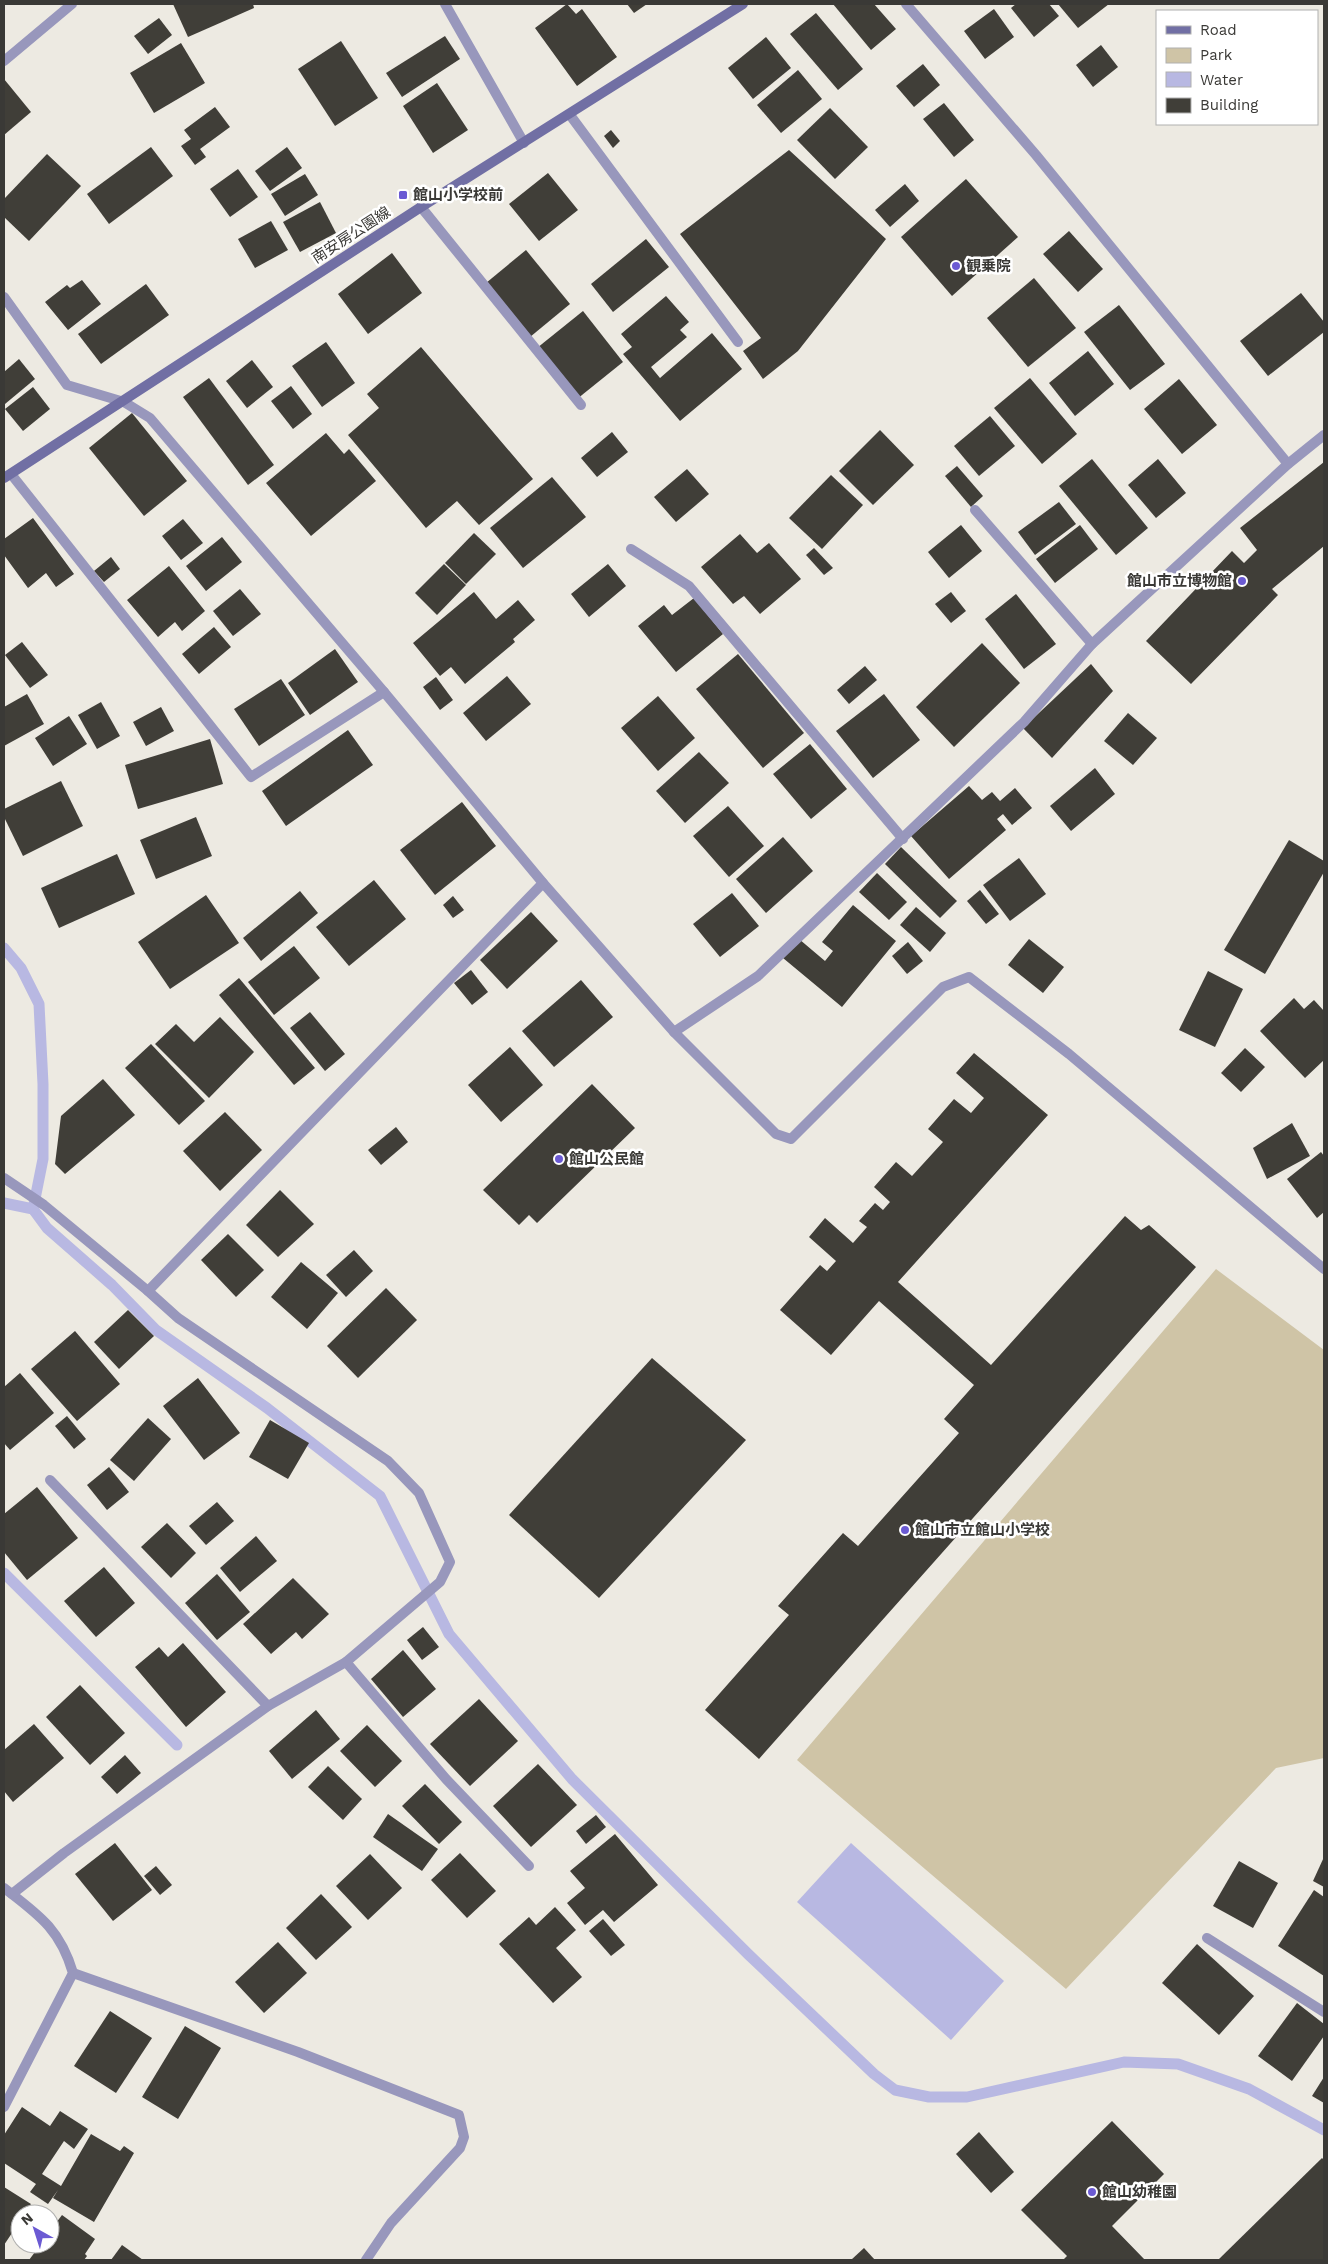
<svg xmlns="http://www.w3.org/2000/svg" width="1328" height="2264" font-family="'Work Sans','Noto Sans JP',sans-serif">
<rect width="100%" height="100%" fill="#edeae2"/>
<polygon fill="#cfc4a6" points="1216,1269 1324,1350 1324,1758 1276,1768 1066,1989 797,1760"/>
<polygon fill="#b8b8e2" points="851,1843 1004,1981 951,2040 797,1902"/>
<g fill="none" stroke-linecap="round" stroke-linejoin="round">
<g stroke="#b8b8e2" stroke-width="11">
<polyline points="4,948 21,968 39,1004 43,1084 43,1159 33,1209 47,1228 112,1285 156,1330 267,1408 380,1496 449,1634 572,1779 748,1954 874,2074 895,2090 929,2097 967,2097 1124,2062 1178,2064 1249,2089 1324,2130"/>
<polyline points="4,1203 33,1209"/>
<polyline points="4,1573 177,1745"/>
</g>
</g>
<g fill="#403e38">
<polygon points="173,4 253,4 254,8 188,37"/>
<polygon points="567,4 576,14 582,9 617,57 577,86 535,28"/>
<polygon points="627,4 647,4 634,13"/>
<polygon points="833,4 874,4 896,29 871,50"/>
<polygon points="1016,4 1049,4 1059,16 1034,37 1011,8"/>
<polygon points="1058,4 1109,4 1078,28"/>
<polygon points="994,9 1014,37 985,59 964,31"/>
<polygon points="816,13 863,69 838,90 790,34"/>
<polygon points="159,18 172,35 148,54 134,36"/>
<polygon points="445,36 460,59 402,97 386,73"/>
<polygon points="766,37 791,68 753,99 728,68"/>
<polygon points="341,41 378,98 335,126 298,69"/>
<polygon points="181,43 205,83 154,113 130,73"/>
<polygon points="1101,45 1118,67 1093,87 1076,65"/>
<polygon points="923,64 940,85 914,107 896,86"/>
<polygon points="798,70 822,99 781,133 757,105"/>
<polygon points="4,79 31,112 4,135"/>
<polygon points="437,83 468,130 433,153 403,106"/>
<polygon points="944,103 974,140 954,157 923,119"/>
<polygon points="215,107 230,127 200,149 206,157 195,165 181,146 191,139 184,130"/>
<polygon points="830,108 868,147 835,179 797,140"/>
<polygon points="611,130 620,141 613,148 604,136"/>
<polygon points="151,147 173,176 109,224 87,194"/>
<polygon points="287,147 302,168 270,191 255,171"/>
<polygon points="789,150 886,239 798,351 763,379 743,351 761,338 680,234"/>
<polygon points="47,154 81,186 29,241 4,217 4,199"/>
<polygon points="238,169 258,197 230,217 210,189"/>
<polygon points="548,173 578,210 539,241 509,204"/>
<polygon points="305,174 318,195 285,216 271,194"/>
<polygon points="966,179 1018,237 952,296 901,237"/>
<polygon points="905,184 919,201 890,227 875,210"/>
<polygon points="320,202 336,233 300,252 283,222"/>
<polygon points="271,221 288,250 255,268 238,239"/>
<polygon points="1069,231 1103,269 1078,292 1043,254"/>
<polygon points="646,239 669,267 613,312 591,284"/>
<polygon points="526,250 570,304 530,337 486,283"/>
<polygon points="392,253 422,293 368,334 338,294"/>
<polygon points="1034,278 1076,328 1028,367 987,318"/>
<polygon points="82,280 101,304 68,330 45,302 67,285 70,288"/>
<polygon points="146,284 169,315 101,364 78,334"/>
<polygon points="1301,293 1324,322 1324,332 1268,376 1240,341"/>
<polygon points="666,296 689,322 680,330 687,337 651,367 660,378 712,333 742,369 680,421 623,354 632,347 621,334"/>
<polygon points="1119,305 1165,364 1130,390 1084,332"/>
<polygon points="583,311 623,362 577,399 537,348"/>
<polygon points="326,342 355,383 322,407 292,366"/>
<polygon points="421,347 533,479 479,525 457,501 426,528 348,435 379,408 367,394"/>
<polygon points="1088,351 1114,384 1075,416 1049,383"/>
<polygon points="19,359 35,379 5,404 4,372"/>
<polygon points="252,360 273,387 247,408 226,381"/>
<polygon points="209,378 274,465 248,485 183,397"/>
<polygon points="1030,378 1077,434 1042,464 994,408"/>
<polygon points="1179,379 1217,425 1182,454 1144,409"/>
<polygon points="291,386 312,414 293,429 271,401"/>
<polygon points="33,387 50,409 23,431 5,409"/>
<polygon points="132,413 187,481 144,516 89,448"/>
<polygon points="990,416 1015,446 979,476 954,446"/>
<polygon points="880,430 914,465 873,505 839,471"/>
<polygon points="612,432 628,452 597,477 581,458"/>
<polygon points="326,433 344,454 349,449 376,481 311,536 266,483"/>
<polygon points="1092,459 1148,528 1116,555 1059,486"/>
<polygon points="1158,459 1186,493 1156,518 1128,485"/>
<polygon points="1324,462 1324,546 1272,589 1278,595 1191,684 1146,641 1232,551 1244,563 1257,550 1240,528"/>
<polygon points="957,466 983,496 971,507 945,476"/>
<polygon points="687,469 709,494 676,522 654,497"/>
<polygon points="831,475 863,505 822,549 789,518"/>
<polygon points="552,477 586,517 523,568 490,528"/>
<polygon points="1059,502 1076,524 1035,555 1018,532"/>
<polygon points="33,518 74,574 56,587 46,573 28,588 4,555 4,539"/>
<polygon points="183,519 203,543 181,560 162,536"/>
<polygon points="961,525 982,551 949,578 928,552"/>
<polygon points="1080,525 1098,549 1055,583 1036,559"/>
<polygon points="474,533 496,554 466,584 445,563"/>
<polygon points="740,534 757,553 769,543 801,579 760,614 744,596 733,604 701,567"/>
<polygon points="222,537 242,562 206,591 186,566"/>
<polygon points="814,548 833,568 824,575 806,555"/>
<polygon points="111,557 120,569 104,582 94,571"/>
<polygon points="444,564 466,585 437,615 415,593"/>
<polygon points="608,564 626,586 589,617 571,594"/>
<polygon points="169,566 205,611 182,631 175,622 158,637 127,600"/>
<polygon points="240,589 261,614 233,636 213,611"/>
<polygon points="474,592 496,619 518,600 535,620 513,639 515,642 465,684 451,667 440,676 413,643"/>
<polygon points="951,592 966,611 951,623 935,604"/>
<polygon points="1016,594 1056,644 1024,669 985,619"/>
<polygon points="694,598 723,634 676,672 638,626 664,605 672,615"/>
<polygon points="214,627 231,647 199,674 182,654"/>
<polygon points="22,642 48,675 30,688 5,655"/>
<polygon points="982,643 1020,683 954,747 916,707"/>
<polygon points="335,649 358,682 310,715 288,683"/>
<polygon points="738,654 804,733 763,768 696,689"/>
<polygon points="1091,664 1113,691 1052,758 1023,728"/>
<polygon points="865,666 877,680 849,704 837,690"/>
<polygon points="507,676 531,704 486,741 463,713"/>
<polygon points="436,677 453,700 440,710 423,687"/>
<polygon points="281,679 305,715 259,746 234,709"/>
<polygon points="27,694 44,724 4,746 4,707"/>
<polygon points="884,694 920,740 873,778 836,731"/>
<polygon points="658,696 695,738 658,771 621,728"/>
<polygon points="101,702 120,736 97,749 78,715"/>
<polygon points="161,707 174,731 146,746 133,722"/>
<polygon points="1128,713 1157,738 1133,765 1104,741"/>
<polygon points="69,716 87,744 53,766 35,738"/>
<polygon points="348,730 373,765 286,826 262,791"/>
<polygon points="210,739 223,784 138,809 125,765"/>
<polygon points="810,744 847,789 811,819 773,774"/>
<polygon points="699,752 729,783 685,823 656,791"/>
<polygon points="1095,768 1115,794 1071,831 1050,806"/>
<polygon points="61,781 83,826 23,856 4,817 4,809"/>
<polygon points="969,786 982,800 992,792 1000,801 1015,788 1032,808 1012,825 1003,814 997,819 1006,830 949,879 911,836"/>
<polygon points="462,802 496,846 435,895 400,850"/>
<polygon points="728,806 764,846 729,877 693,836"/>
<polygon points="196,817 212,856 156,879 140,840"/>
<polygon points="783,837 813,871 766,913 736,879"/>
<polygon points="1289,840 1324,861 1324,872 1265,974 1224,950"/>
<polygon points="901,847 957,901 940,918 885,864"/>
<polygon points="117,854 135,894 59,928 41,888"/>
<polygon points="1019,858 1046,894 1010,921 983,885"/>
<polygon points="877,873 907,902 889,920 859,892"/>
<polygon points="374,880 406,919 349,966 316,927"/>
<polygon points="980,890 999,914 986,924 967,901"/>
<polygon points="300,891 318,913 261,961 243,938"/>
<polygon points="732,893 759,926 720,957 693,924"/>
<polygon points="206,895 239,943 170,989 138,942"/>
<polygon points="453,896 464,910 453,918 443,905"/>
<polygon points="853,905 896,941 842,1007 783,958 799,939 825,961 833,951 822,942"/>
<polygon points="916,907 946,933 930,952 900,925"/>
<polygon points="531,912 558,941 507,989 480,960"/>
<polygon points="1029,939 1064,967 1043,993 1008,965"/>
<polygon points="908,942 923,961 907,974 892,956"/>
<polygon points="294,946 320,978 274,1015 248,982"/>
<polygon points="471,970 488,992 472,1005 454,983"/>
<polygon points="1208,971 1243,989 1215,1047 1179,1030"/>
<polygon points="239,978 315,1068 294,1085 219,995"/>
<polygon points="581,980 613,1017 554,1067 522,1031"/>
<polygon points="1294,998 1304,1009 1314,1000 1324,1011 1324,1060 1305,1078 1260,1031"/>
<polygon points="310,1012 345,1054 325,1071 290,1028"/>
<polygon points="220,1017 254,1052 209,1098 155,1044 176,1024 194,1042"/>
<polygon points="151,1044 205,1101 179,1125 125,1068"/>
<polygon points="510,1047 543,1085 501,1122 468,1085"/>
<polygon points="1245,1048 1265,1067 1241,1092 1221,1073"/>
<polygon points="974,1053 1048,1115 898,1282 991,1365 1125,1216 1141,1230 1149,1225 1196,1267 759,1759 705,1710 789,1615 778,1606 843,1533 858,1546 959,1433 944,1419 974,1385 879,1301 831,1355 780,1310 820,1265 827,1271 836,1261 809,1237 825,1218 853,1243 867,1227 859,1221 875,1203 883,1210 890,1202 874,1187 896,1162 912,1176 943,1142 928,1129 954,1099 971,1113 984,1098 956,1073"/>
<polygon points="103,1079 135,1115 65,1174 55,1164 61,1116"/>
<polygon points="592,1084 635,1128 537,1223 529,1215 519,1225 483,1190"/>
<polygon points="225,1112 262,1150 220,1191 183,1151"/>
<polygon points="1292,1123 1310,1156 1267,1179 1253,1148"/>
<polygon points="396,1127 408,1142 381,1165 368,1150"/>
<polygon points="1321,1152 1324,1156 1324,1212 1317,1218 1287,1179"/>
<polygon points="280,1190 314,1224 278,1257 246,1225"/>
<polygon points="228,1234 264,1270 236,1297 201,1260"/>
<polygon points="354,1250 373,1271 346,1297 326,1275"/>
<polygon points="301,1262 338,1293 307,1329 271,1297"/>
<polygon points="386,1288 417,1320 358,1378 327,1346"/>
<polygon points="128,1310 154,1336 119,1369 94,1342"/>
<polygon points="75,1331 120,1384 77,1421 31,1369"/>
<polygon points="652,1358 746,1440 599,1598 509,1515"/>
<polygon points="20,1373 54,1413 10,1450 4,1443 4,1387"/>
<polygon points="198,1378 240,1433 204,1460 163,1406"/>
<polygon points="67,1416 86,1439 74,1449 55,1426"/>
<polygon points="148,1418 171,1439 134,1481 110,1460"/>
<polygon points="270,1420 309,1443 288,1479 249,1457"/>
<polygon points="109,1467 129,1492 107,1510 87,1485"/>
<polygon points="37,1487 78,1538 27,1580 4,1552 4,1514"/>
<polygon points="217,1502 234,1521 206,1545 189,1526"/>
<polygon points="167,1523 196,1553 171,1578 141,1547"/>
<polygon points="256,1536 277,1561 240,1592 220,1568"/>
<polygon points="104,1567 135,1603 96,1637 64,1601"/>
<polygon points="217,1574 250,1612 217,1640 185,1603"/>
<polygon points="293,1578 329,1614 302,1639 296,1632 271,1654 243,1624"/>
<polygon points="423,1627 439,1647 422,1660 407,1640"/>
<polygon points="183,1643 226,1692 186,1727 135,1667 159,1647 168,1657"/>
<polygon points="403,1650 436,1689 403,1717 371,1679"/>
<polygon points="80,1685 125,1733 90,1765 46,1717"/>
<polygon points="479,1699 518,1741 470,1786 430,1744"/>
<polygon points="316,1710 340,1739 292,1779 269,1751"/>
<polygon points="34,1724 64,1758 13,1802 4,1791 4,1750"/>
<polygon points="367,1725 402,1761 375,1787 340,1751"/>
<polygon points="125,1755 141,1773 117,1794 101,1777"/>
<polygon points="538,1764 577,1805 531,1847 493,1806"/>
<polygon points="328,1766 362,1799 343,1820 308,1787"/>
<polygon points="425,1784 462,1822 439,1844 402,1806"/>
<polygon points="388,1814 438,1849 422,1871 373,1837"/>
<polygon points="596,1815 606,1827 586,1844 576,1831"/>
<polygon points="615,1834 658,1885 614,1922 603,1910 585,1925 567,1903 585,1888 570,1871"/>
<polygon points="115,1843 152,1890 113,1921 75,1874"/>
<polygon points="460,1853 496,1891 467,1918 431,1880"/>
<polygon points="370,1854 402,1888 368,1920 336,1886"/>
<polygon points="1324,1857 1324,1887 1313,1881"/>
<polygon points="1239,1861 1278,1883 1253,1928 1213,1906"/>
<polygon points="156,1866 172,1885 160,1895 144,1876"/>
<polygon points="1314,1890 1324,1897 1324,1976 1278,1946"/>
<polygon points="321,1894 352,1927 316,1960 286,1928"/>
<polygon points="555,1907 576,1930 556,1948 582,1977 553,2003 499,1944 529,1917 536,1925"/>
<polygon points="603,1919 625,1945 611,1956 589,1931"/>
<polygon points="278,1942 307,1973 264,2013 235,1982"/>
<polygon points="1197,1944 1254,1996 1219,2035 1162,1983"/>
<polygon points="1297,2003 1324,2024 1324,2036 1292,2081 1258,2056"/>
<polygon points="110,2011 152,2038 116,2093 74,2066"/>
<polygon points="185,2026 221,2048 178,2119 142,2097"/>
<polygon points="1324,2077 1324,2103 1312,2096"/>
<polygon points="22,2107 50,2126 60,2111 88,2129 74,2149 64,2141 42,2174 61,2186 91,2134 120,2151 124,2146 134,2153 94,2222 53,2198 58,2190 48,2204 30,2192 36,2184 4,2163 4,2135"/>
<polygon points="1112,2121 1164,2174 1112,2226 1145,2260 1063,2260 1067,2256 1021,2210"/>
<polygon points="979,2132 1014,2172 991,2193 956,2154"/>
<polygon points="1322,2158 1324,2160 1324,2260 1218,2260"/>
<polygon points="4,2187 31,2204 24,2214 20,2214 20,2221 4,2245"/>
<polygon points="62,2215 95,2239 85,2254 87,2256 84,2260 29,2260 41,2244 50,2244 50,2231"/>
<polygon points="122,2245 143,2260 111,2260"/>
<polygon points="864,2248 875,2260 851,2260"/>
</g>
<g fill="none" stroke-linecap="round" stroke-linejoin="round">
<g stroke="#9897bc" stroke-width="10">
<polyline points="11,474 251,777 384,692"/>
<polyline points="4,1178 44,1205 148,1291"/>
</g>
<g stroke="#9897bc" stroke-width="10">
<polyline points="445,4 524,143"/>
<polyline points="906,4 1036,155 1288,464"/>
<polyline points="4,61 72,4"/>
<polyline points="570,115 738,342"/>
<polyline points="421,207 581,405"/>
<polyline points="4,297 67,385 124,402 150,418 384,692 543,883 674,1032 776,1134 791,1139 943,987 969,977 1069,1054 1324,1269"/>
<polyline points="975,510 1092,644"/>
<polyline points="631,549 689,586 903,839"/>
<polyline points="674,1032 758,976 1024,722 1092,644 1288,464 1324,435"/>
<polyline points="50,1480 268,1706"/>
<polyline points="346,1662 446,1779 529,1866"/>
<path d="M4,1888C39,1915 60,1929 73,1973L4,2107"/>
<polyline points="12,1894 64,1853 268,1706 346,1662 440,1582 450,1562 419,1493 388,1461 178,1318 148,1291 543,883"/>
<polyline points="1207,1938 1324,2012"/>
<polyline points="73,1973 298,2052 459,2115 464,2137 460,2148 391,2223 366,2260"/>
</g>
<polyline stroke="#716fa4" stroke-width="10" points="4,478 421,207 743,4"/>
</g>
<g fill="#6b5ad3" stroke="#fff" stroke-width="2">
<rect x="398" y="190" width="10" height="10" rx="2.5"/>
<circle cx="956" cy="266" r="5"/>
<circle cx="1242" cy="581" r="5"/>
<circle cx="559" cy="1159" r="5"/>
<circle cx="905" cy="1530" r="5"/>
<circle cx="1092" cy="2192" r="5"/>
</g>
<g text-anchor="middle" stroke-width="5" stroke-linejoin="round" paint-order="stroke">
<g font-size="15" font-weight="bold" fill="#3a3936" stroke="#fff" text-anchor="start">
<text x="413" y="200">館山小学校前</text>
<text x="966" y="271">観乗院</text>
<text x="1232" y="586" text-anchor="end">館山市立博物館</text>
<text x="569" y="1164">館山公民館</text>
<text x="915" y="1535">館山市立館山小学校</text>
<text x="1102" y="2197">館山幼稚園</text>
</g>
<g font-size="15" fill="#3a3936" stroke="#fff">
<text transform="translate(351 235) rotate(-33)" y="5">南安房公園線</text>
</g>
</g>
<rect width="1328" height="2264" fill="none" stroke="#3a3936" stroke-width="10"/>
<rect x="1156" y="10" width="162" height="115" fill="#ffffff" stroke="#b0b0af"/>
<rect x="1166" y="26" width="25" height="8" fill="#716fa4" stroke="#b0b0af"/>
<text x="1200" y="35" font-size="15" fill="#3a3936">Road</text>
<rect x="1166" y="48" width="25" height="15" fill="#cfc4a6" stroke="#b0b0af"/>
<text x="1200" y="60" font-size="15" fill="#3a3936">Park</text>
<rect x="1166" y="72" width="25" height="15" fill="#b8b8e2" stroke="#b0b0af"/>
<text x="1200" y="85" font-size="15" fill="#3a3936">Water</text>
<rect x="1166" y="98" width="25" height="15" fill="#403e38" stroke="#b0b0af"/>
<text x="1200" y="110" font-size="15" fill="#3a3936">Building</text>
<g transform="translate(35 2229) rotate(321)"><circle r="24" fill="#ffffff" stroke="#b0b0af"/>
<path d="M0-4L9 19L0 12L-9 19Z" fill="#6b5ad3"/>
<text y="-8" font-size="14" font-weight="bold" text-anchor="middle" fill="#3a3936">N</text>
</g>
</svg>
